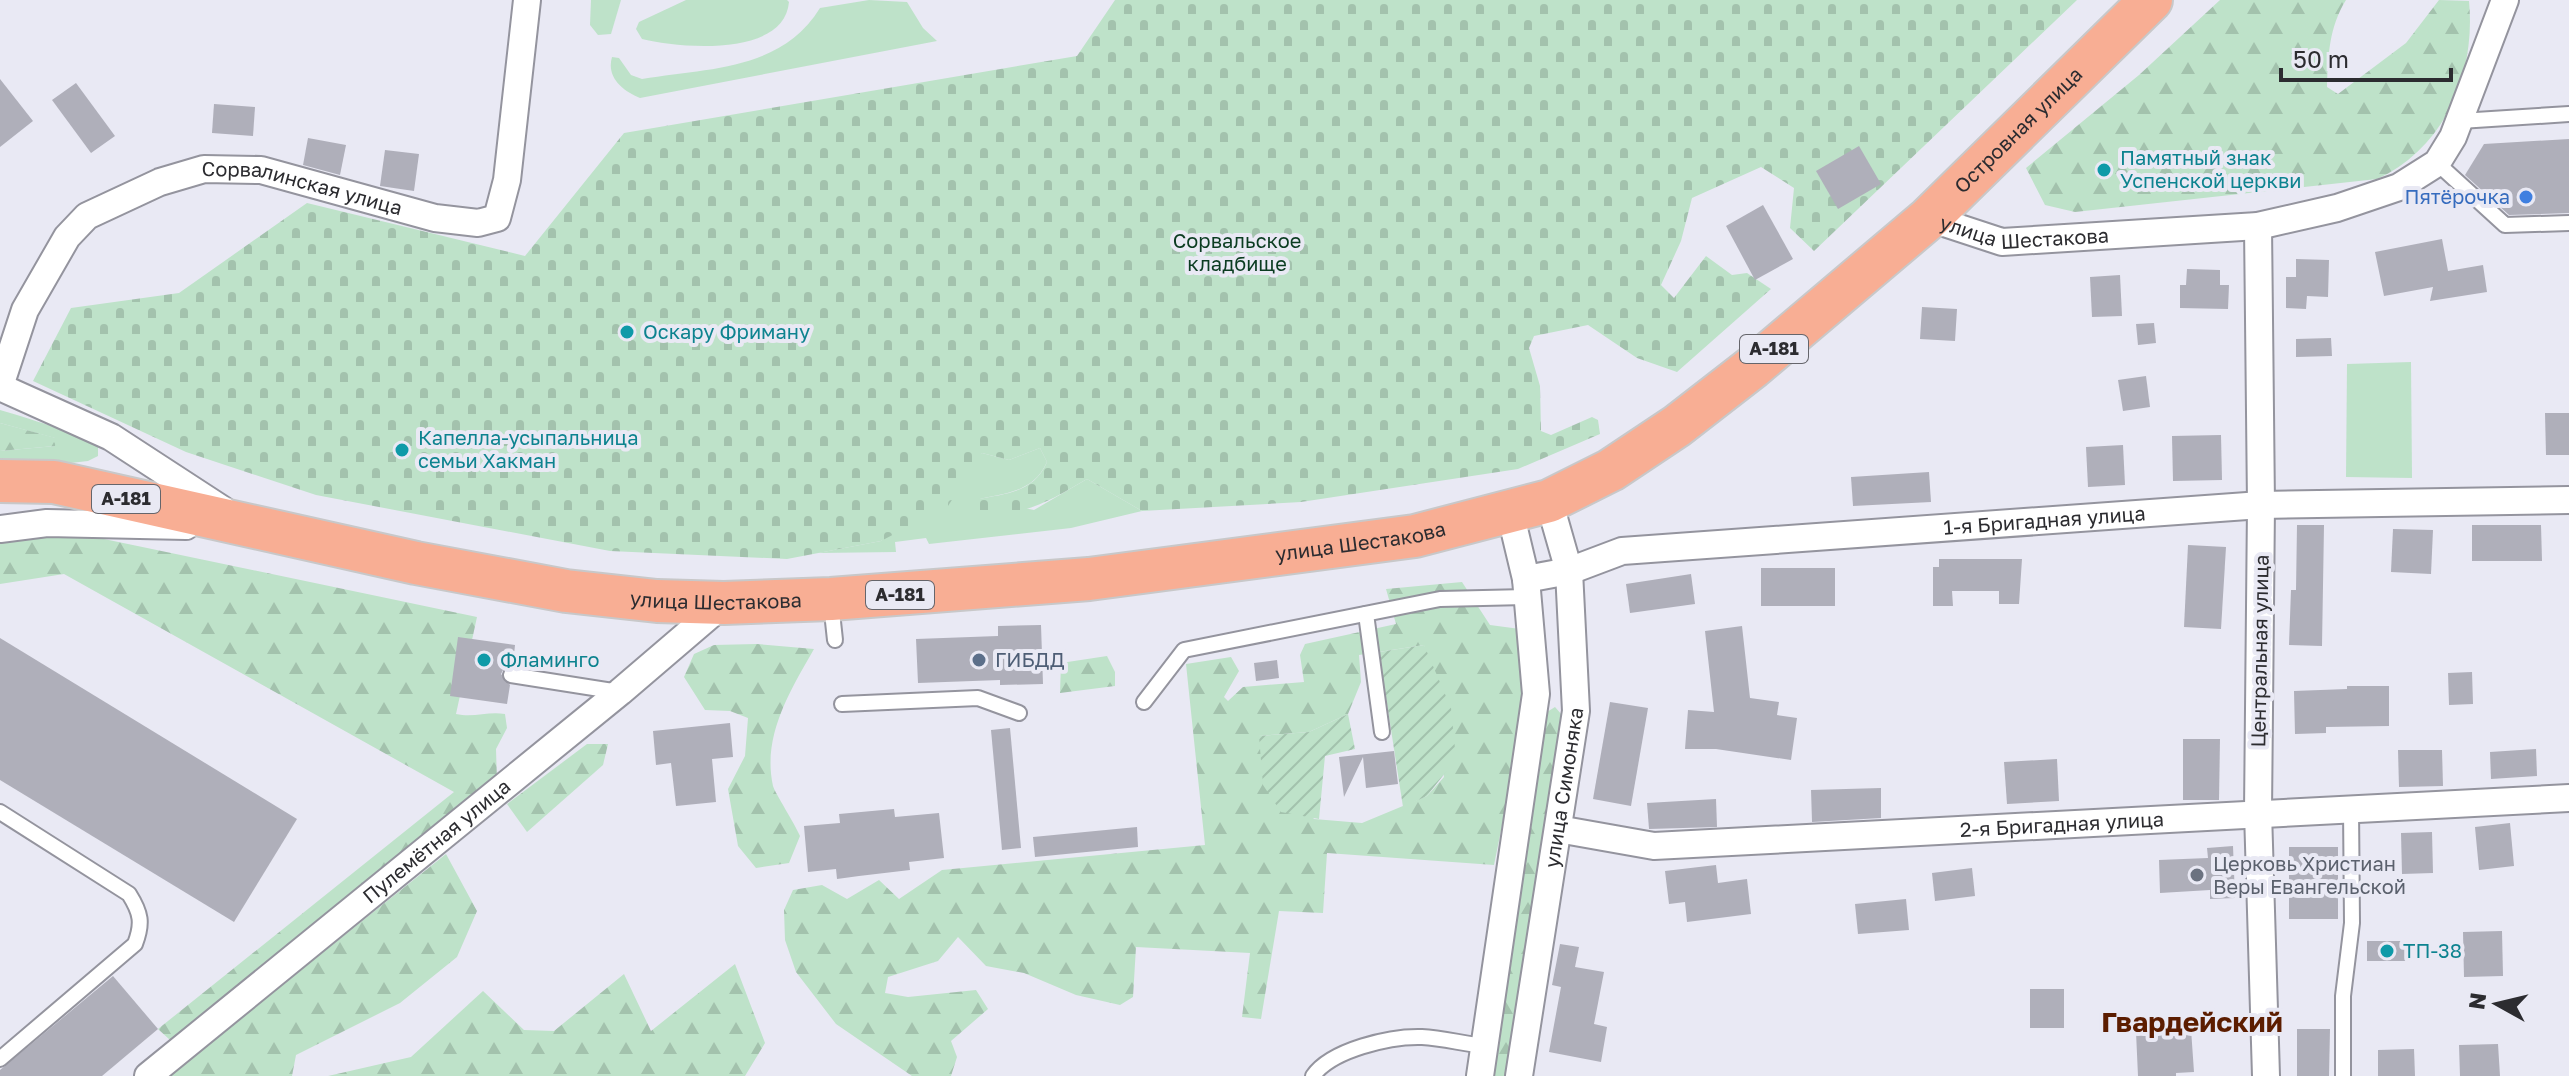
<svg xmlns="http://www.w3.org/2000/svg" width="2569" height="1076" font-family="'Golos Text',sans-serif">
<defs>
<pattern id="forest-firs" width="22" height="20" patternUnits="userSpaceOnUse" patternTransform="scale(2)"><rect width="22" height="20" fill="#bee2c9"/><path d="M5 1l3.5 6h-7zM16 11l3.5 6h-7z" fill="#a3c2ad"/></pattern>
<pattern id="cemetery-stones" width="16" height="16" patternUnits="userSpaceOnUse" patternTransform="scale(2)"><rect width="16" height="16" fill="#bee2c9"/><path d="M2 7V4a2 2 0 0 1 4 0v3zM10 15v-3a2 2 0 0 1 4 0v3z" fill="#a3c2ad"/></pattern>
<pattern id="garden-furrows" width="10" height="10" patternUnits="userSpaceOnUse" patternTransform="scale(2)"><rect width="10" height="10" fill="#bee2c9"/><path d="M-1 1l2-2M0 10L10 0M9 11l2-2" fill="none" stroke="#a3c2ad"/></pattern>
</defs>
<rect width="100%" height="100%" fill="#e9e9f4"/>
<g fill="#bee2c9">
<polygon points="591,0 621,0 611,34 598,35 590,25"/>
<path d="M686,0H787L789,2C784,58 678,48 642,39L636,29L639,22Z"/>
<path d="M869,0L907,2L923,28L937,41L640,98C623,91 606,78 612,57L619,58L631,75L642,79C708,68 781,71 820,8Z"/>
<polygon points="2411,362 2412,478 2346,477 2347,364"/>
<path d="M0,410C20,416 85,435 98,446V456L88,461L0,471V451L55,446V438L0,423Z"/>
<path d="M1040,448L1047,462C1034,491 1008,493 980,499L1034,510L1087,479L1142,511L1071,528L929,544L926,538L895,542L896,552L818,553L881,541L982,453L1009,460Z"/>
</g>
<g fill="url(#forest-firs)" fill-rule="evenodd">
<path d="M2220,0H2346C2329,27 2328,56 2327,87L2338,94L2406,43L2439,0L2469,1C2476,74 2445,148 2377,179L2075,212L2045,205L2026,168L2139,75Z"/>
<polygon points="0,423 56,438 55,446 0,451"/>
<path d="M61,530L477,617L456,714C474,718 488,711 505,714L507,728L496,749L497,781L170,1040L158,1029L454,792L64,574L0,584V541Z"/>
<path d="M1462,582L1490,625L1520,629L1529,693L1494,865L1327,853L1323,913L1279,911L1261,1019L1242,1017L1250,953L1136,947L1133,997L1120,1005L1076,995L1024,973L986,966L958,937L938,961L888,977L885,993L908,997L976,990L988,1009L951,1041L957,1057L951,1076H912L836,1024L796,972L785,940L784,910L793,890L822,885L847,899L879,880L899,899L942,870L1205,845L1186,664L1231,657L1239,671L1224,697L1228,701L1243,687L1304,682L1300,655L1305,644L1396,624L1386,589ZM1424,645L1444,777L1427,796L1362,823L1314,819L1259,736L1309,732L1348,714L1361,682L1359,655Z"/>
<path d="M757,644L814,649C790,691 762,736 773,786C775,793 795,824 800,836L789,863L756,868L738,846L728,789L745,756L748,718L730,711L705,710L684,677L694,654L714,645Z"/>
<polygon points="1107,656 1115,672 1115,686 1060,693 1061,663"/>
<polygon points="1555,707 1562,715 1508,1076 1493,1076 1547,712"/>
<polygon points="587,744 608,744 603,765 527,832 507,804"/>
<polygon points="446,854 477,911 457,957 400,1003 296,1055 292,1076 168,1076"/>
<polygon points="735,964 765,1043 745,1076 328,1076 411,1057 483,991 524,1030 554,1031 624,974 651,1031"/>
</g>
<path fill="url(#cemetery-stones)" d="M1115,0H2077L1814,251L1790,228L1794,188L1761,167L1692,198L1681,241L1661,285L1674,298L1706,256L1732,275L1747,273L1771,289L1677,372L1637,358L1588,325L1534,336L1529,348L1540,386L1541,431L1551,435L1592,417L1598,420L1600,434L1518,469L1301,502L1142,511L1087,479C1049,501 1018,521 973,511L979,499C1008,493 1034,492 1047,462L1040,448L1009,460L982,453L948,506L881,541L787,559L610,551L316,495L186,452L33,381L71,308L179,293L307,203L525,256L624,133L1077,56Z"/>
<g fill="url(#garden-furrows)">
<polygon points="1424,645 1451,708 1456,759 1427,796 1403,807 1379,652"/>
<polygon points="1348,714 1355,749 1325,756 1319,819 1281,812 1263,785 1259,736 1309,732"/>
</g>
<g fill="#afafba">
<polygon points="0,79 33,121 0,147"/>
<polygon points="76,83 115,136 91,153 52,100"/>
<polygon points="214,104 255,107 253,136 212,133"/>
<polygon points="308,138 346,145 340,175 303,165"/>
<polygon points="2569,139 2569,213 2509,215 2465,175 2484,144"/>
<polygon points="1859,146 1881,184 1838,209 1816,171"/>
<polygon points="385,150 419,154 414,191 380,186"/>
<polygon points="1763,205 1793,259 1755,280 1726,226"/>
<polygon points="2442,239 2448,271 2483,265 2487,292 2430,301 2433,287 2384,296 2375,252"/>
<polygon points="2296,259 2329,260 2328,297 2307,296 2306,309 2286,308 2286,277 2296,277"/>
<polygon points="2187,269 2220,270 2220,285 2229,285 2228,309 2180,308 2180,285 2186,285"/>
<polygon points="2120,275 2122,316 2092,317 2090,277"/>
<polygon points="1922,307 1957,309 1955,341 1920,339"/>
<polygon points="2154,323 2156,343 2138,345 2136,324"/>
<polygon points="2331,338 2332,356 2296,357 2296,339"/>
<polygon points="2146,376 2150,407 2123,411 2118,380"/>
<polygon points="2545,413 2569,413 2569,455 2546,455"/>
<polygon points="2221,435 2222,480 2173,481 2172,436"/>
<polygon points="2123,445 2125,485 2088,487 2086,447"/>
<polygon points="1929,472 1931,502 1853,506 1851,477"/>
<polygon points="2297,525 2324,525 2322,646 2289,645 2291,590 2296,590"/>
<polygon points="2472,525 2541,525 2542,561 2472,561"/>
<polygon points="2393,529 2433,530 2431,574 2391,572"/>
<polygon points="2188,545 2226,547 2221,629 2184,627"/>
<polygon points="1939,559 2022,559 2019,604 1999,604 1999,591 1952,591 1953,606 1933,606 1933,567 1939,567"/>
<rect x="1761" y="568" width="74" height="38"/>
<polygon points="1691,574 1695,604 1630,613 1626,584"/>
<polygon points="1041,625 1043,684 1000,685 1000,680 918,683 916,639 998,636 998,626"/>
<polygon points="1742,626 1750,698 1779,702 1777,715 1797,718 1791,760 1716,749 1685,749 1688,710 1714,712 1705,631"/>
<polygon points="458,637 515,645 513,665 504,668 501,674 510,685 507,704 450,696"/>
<polygon points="0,638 297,819 234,922 0,780"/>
<polygon points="1277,660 1279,678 1256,681 1254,663"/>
<polygon points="2472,672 2473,704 2449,705 2448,673"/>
<polygon points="2347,686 2389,686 2389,726 2326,727 2326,733 2295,734 2294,691 2347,689"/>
<polygon points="1610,702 1648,708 1631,806 1593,799"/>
<polygon points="730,723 733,757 712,759 716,802 676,806 671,763 656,765 653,731"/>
<polygon points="1010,728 1021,848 1002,850 991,730"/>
<polygon points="2183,739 2220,739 2219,800 2183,800"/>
<polygon points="2536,749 2537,776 2491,779 2490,752"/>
<polygon points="2398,750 2442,750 2443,786 2399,787"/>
<polygon points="1394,751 1398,784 1366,788 1363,757 1344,797 1339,757"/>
<polygon points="2057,759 2059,801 2007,804 2004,762"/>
<polygon points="1881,788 1881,818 1812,822 1811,790"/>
<polygon points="1716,799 1717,827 1649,829 1647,803"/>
<polygon points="894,809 895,817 939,813 944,858 909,862 910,870 859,876 837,879 836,869 808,872 804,826 840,823 839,814"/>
<polygon points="2510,823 2514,866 2479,870 2475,827"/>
<polygon points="1137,827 1138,847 1035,857 1033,837"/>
<polygon points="2432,832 2433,873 2402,874 2401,833"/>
<polygon points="2233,846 2235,898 2210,899 2210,890 2160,893 2159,860 2208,858 2207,848"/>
<rect x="2289" y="847" width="49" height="72"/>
<polygon points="1716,865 1718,883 1747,879 1751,914 1687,922 1685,902 1669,904 1665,871"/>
<polygon points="1972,868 1975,896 1935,901 1932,873"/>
<polygon points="1906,899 1909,930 1858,934 1855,904"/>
<polygon points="2502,931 2503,976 2464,977 2463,932"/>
<rect x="2367" y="941" width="40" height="20"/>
<polygon points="1560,944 1579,947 1575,967 1604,972 1594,1024 1607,1027 1601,1062 1549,1052 1561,987 1552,985"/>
<polygon points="113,976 158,1029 102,1076 0,1076 0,1070"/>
<rect x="2030" y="989" width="34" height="39"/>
<polygon points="2191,1029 2194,1072 2176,1073 2176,1076 2138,1076 2136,1032"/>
<polygon points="2297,1029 2330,1029 2329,1076 2297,1076"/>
<polygon points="2498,1044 2500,1076 2460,1076 2459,1045"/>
<polygon points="2414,1049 2415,1076 2378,1076 2378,1050"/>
</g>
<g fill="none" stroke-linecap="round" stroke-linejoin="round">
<g stroke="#94949e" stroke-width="18">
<g id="service">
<polyline points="2460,121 2569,114"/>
<polyline points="2437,163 2505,225 2569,223"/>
<polyline points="831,603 835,640"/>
<polyline points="1366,614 1382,732"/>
<polyline points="511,675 619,692"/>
<polyline points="1144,702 1184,650 1440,599 1528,597"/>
<polyline points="842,704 978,698 1019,713"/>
<path d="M0,812L129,894C141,913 143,923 135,944L0,1059"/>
<path d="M1313,1076C1331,1050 1390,1036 1422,1037C1443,1038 1464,1044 1485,1046"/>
<polyline points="2343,1076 2343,996 2352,923 2351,808"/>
</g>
</g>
<g stroke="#94949e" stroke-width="30">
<g id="minor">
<path id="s1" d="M1929,218L2002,242L2258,226L2337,208L2399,187L2437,163L2453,137L2505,0"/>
<polyline points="2258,226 2261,505 2258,812 2266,1076"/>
<path id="s2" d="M0,386L25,310L67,237L87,216L160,182L204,169L261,170L435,218L478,223L497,218L507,180L527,0"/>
<polyline points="0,387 111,437 223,510"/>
<polyline points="0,529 47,523 186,526"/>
<path id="s3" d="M1526,579L1569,571L1622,551L2261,505L2569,500"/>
<path id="s4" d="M1558,829L1654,846L2569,798"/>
<path id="s5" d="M148,1076L620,692L724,603"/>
<polyline points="1480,1076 1536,694 1526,579 1510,512"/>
<path id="s6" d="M1519,1076L1576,711L1569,571L1549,501"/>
</g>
</g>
<g stroke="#c8c8c9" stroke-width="46">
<g id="primary">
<path id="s7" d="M0,481L54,482L416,563L566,591L657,601L724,603L831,599L1089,579L1415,536L1549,501L1611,470L1677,426L1753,367L1929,218L2151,0"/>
</g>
</g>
<use href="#service" stroke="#fff" stroke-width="14"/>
<use href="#minor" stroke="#fff" stroke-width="26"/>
<use href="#primary" stroke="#f8ae94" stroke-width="42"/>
</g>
<g fill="#0f9aa8" stroke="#e9e9f4" stroke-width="3">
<circle cx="2104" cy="170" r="8"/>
<circle cx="627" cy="332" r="8"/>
<circle cx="402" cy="450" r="8"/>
<circle cx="484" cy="660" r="8"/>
<circle cx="2387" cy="951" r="8"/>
</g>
<circle fill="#3f7fe0" stroke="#e9e9f4" stroke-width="3" cx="2526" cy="197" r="8"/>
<circle fill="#5c6f8a" stroke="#e9e9f4" stroke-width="3" cx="979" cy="660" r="8"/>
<circle fill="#6b7280" stroke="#e9e9f4" stroke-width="3" cx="2197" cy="875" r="8"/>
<g text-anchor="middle" stroke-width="8" stroke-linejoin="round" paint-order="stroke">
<g fill="#e9e9f4" stroke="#65656b" stroke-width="2">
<rect x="1740" y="335" width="68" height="28" rx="6"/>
<rect x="92" y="485" width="68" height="28" rx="6"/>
<rect x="866" y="581" width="68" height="28" rx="6"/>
</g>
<g font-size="18" font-weight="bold" fill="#2c2c30">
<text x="1774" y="355">А-181</text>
<text x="126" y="505">А-181</text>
<text x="900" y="601">А-181</text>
</g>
<g font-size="20" fill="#2c2c30" stroke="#e9e9f4">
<text dy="7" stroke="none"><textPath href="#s7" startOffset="2170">Островная улица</textPath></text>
<text dy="7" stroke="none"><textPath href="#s2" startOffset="420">Сорвалинская улица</textPath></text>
<text dy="7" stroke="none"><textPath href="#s1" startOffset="98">улица Шестакова</textPath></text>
<text dy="7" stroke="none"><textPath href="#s3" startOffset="524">1-я Бригадная улица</textPath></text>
<text dy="7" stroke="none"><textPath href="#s7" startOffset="1376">улица Шестакова</textPath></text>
<text dy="7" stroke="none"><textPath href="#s7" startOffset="728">улица Шестакова</textPath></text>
<text transform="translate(2260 651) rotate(-89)" y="7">Центральная улица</text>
<text dy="7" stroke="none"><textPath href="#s6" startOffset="292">улица Симоняка</textPath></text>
<text dy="7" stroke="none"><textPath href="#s4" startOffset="506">2-я Бригадная улица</textPath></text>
<text dy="7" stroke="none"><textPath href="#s5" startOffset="372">Пулемётная улица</textPath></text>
</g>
<g font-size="20" fill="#0d838f" stroke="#e9e9f4" text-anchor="start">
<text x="2120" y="165">Памятный знак<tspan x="2120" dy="23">Успенской церкви</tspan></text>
<text x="643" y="339">Оскару Фриману</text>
<text x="418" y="445">Капелла-усыпальница<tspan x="418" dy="23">семьи Хакман</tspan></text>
<text x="500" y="667">Фламинго</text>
<text x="2403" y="958">ТП-38</text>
</g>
<g font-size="20" fill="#366cbe" stroke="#e9e9f4" text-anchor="end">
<text x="2510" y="204">Пятёрочка</text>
</g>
<g font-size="20" fill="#0b3c21" stroke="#e9e9f4">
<text x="1237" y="248">Сорвальское<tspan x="1237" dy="23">кладбище</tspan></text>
</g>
<g font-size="20" fill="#4e5e75" stroke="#e9e9f4" text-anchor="start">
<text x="995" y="667">ГИБДД</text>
</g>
<g font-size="20" fill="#5b616d" stroke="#e9e9f4" text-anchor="start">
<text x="2213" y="871">Церковь Христиан<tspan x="2213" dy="23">Веры Евангельской</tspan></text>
</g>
<g font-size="28" font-weight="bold" fill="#5c1d00" stroke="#e9e9f4">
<text x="2192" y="1032">Гвардейский</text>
</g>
</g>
<g transform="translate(2497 1004) rotate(278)" stroke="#e9e9f4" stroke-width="6" paint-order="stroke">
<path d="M0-6L14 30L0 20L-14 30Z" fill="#2c2c30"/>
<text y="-12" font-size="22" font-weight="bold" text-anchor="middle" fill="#2c2c30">N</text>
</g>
<path d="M2281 68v12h170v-12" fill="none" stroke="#2c2c30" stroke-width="4"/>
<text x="2293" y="68" font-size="24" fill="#2c2c30" stroke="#e9e9f4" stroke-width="6" paint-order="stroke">50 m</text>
</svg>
